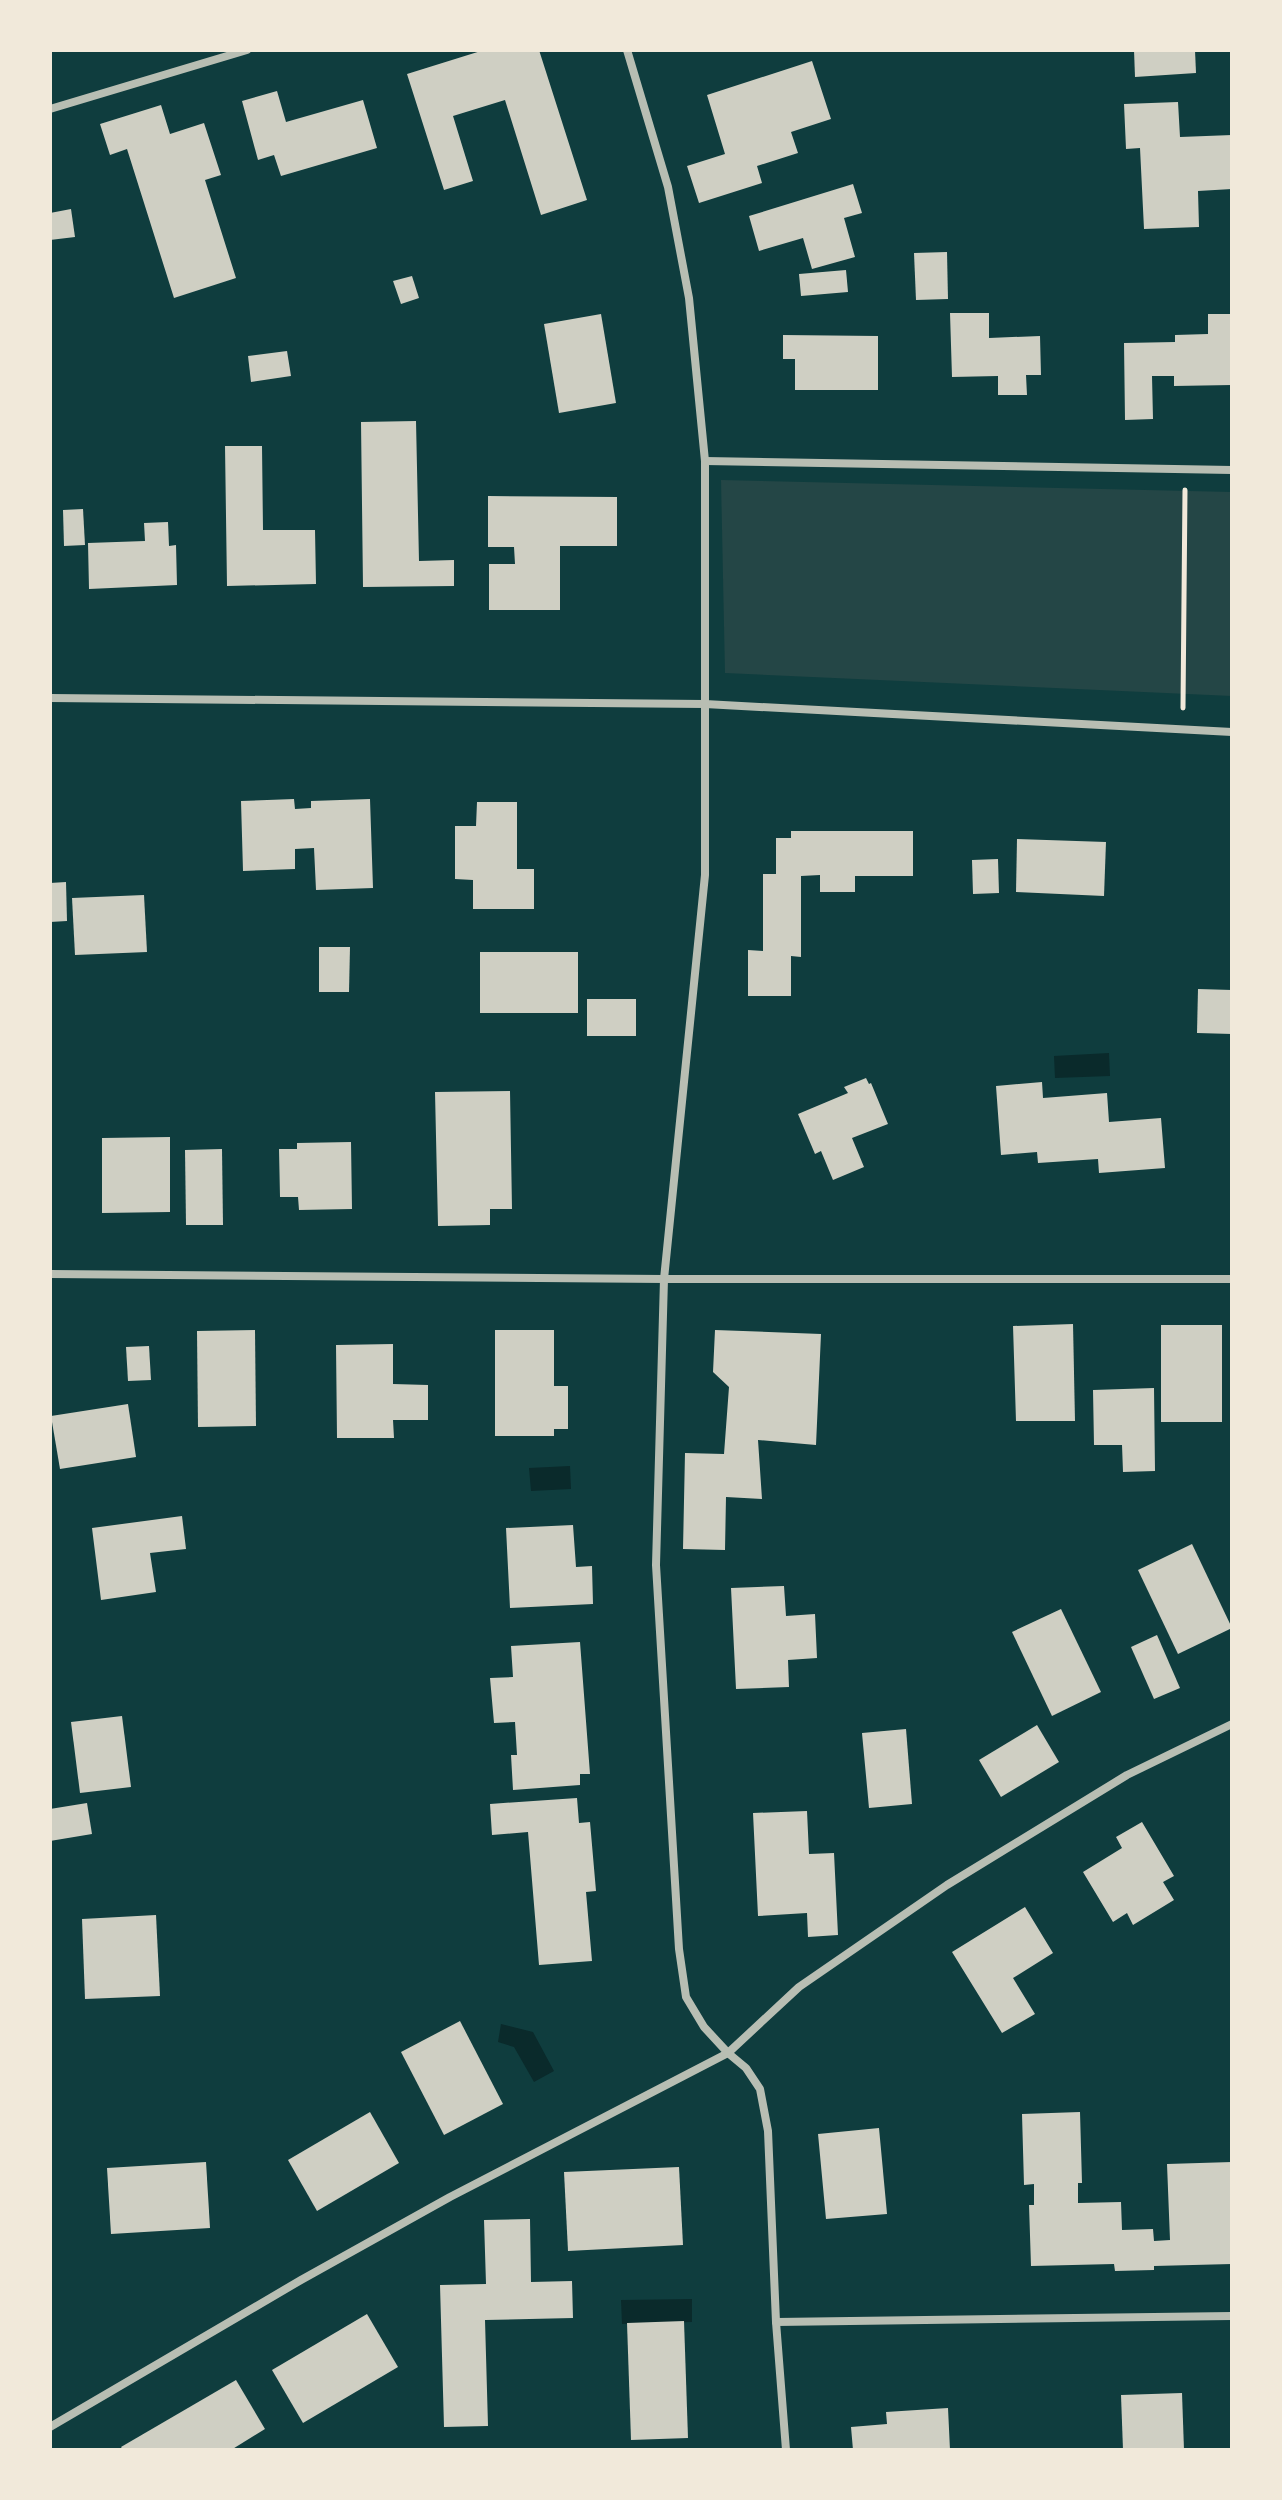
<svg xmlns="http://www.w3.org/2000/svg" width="1282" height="2500" font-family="Georgia,serif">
<rect width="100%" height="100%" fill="#0f3d3e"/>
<polygon fill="#244646" points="721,480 1232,492 1232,696 725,673"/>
<g fill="#0a2a2b">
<polygon points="1109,1053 1110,1076 1055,1078 1054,1056"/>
<polygon points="570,1466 571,1489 531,1491 529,1468"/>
<polygon points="501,2024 533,2032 554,2071 534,2082 514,2047 498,2042"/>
<polygon points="692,2299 692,2322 622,2324 621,2300"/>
</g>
<g fill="#cfcfc3">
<polygon points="484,50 539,50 587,200 541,215 505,100 453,116 473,181 444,190 407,74"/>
<polygon points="1134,50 1195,50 1196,73 1135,77"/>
<polygon points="812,61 831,119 791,132 798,153 757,166 762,183 699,203 687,166 725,154 707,95"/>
<polygon points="277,91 286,122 363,100 377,148 281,176 274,155 258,160 242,101"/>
<polygon points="1178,102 1180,137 1232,135 1232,189 1198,191 1199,227 1144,229 1140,148 1126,149 1124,104"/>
<polygon points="161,105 170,134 204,123 221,175 205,180 236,278 174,298 127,149 110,155 100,124"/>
<polygon points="853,184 862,213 844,218 855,257 812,269 803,238 759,251 749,216"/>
<polygon points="71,209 75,237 50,240 50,213"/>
<polygon points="947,252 948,299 916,300 914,253"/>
<polygon points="846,270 848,292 801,296 799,274"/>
<polygon points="412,276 419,298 401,304 393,281"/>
<polygon points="950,313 989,313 989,338 1040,336 1041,375 1026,375 1027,395 998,395 998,376 952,377"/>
<polygon points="601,314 616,403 559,413 544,324"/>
<polygon points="1208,314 1232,314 1232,385 1174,386 1174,376 1152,376 1153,419 1125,420 1124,343 1175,342 1175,335 1208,334"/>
<polygon points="783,335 878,336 878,390 795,390 795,359 783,359"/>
<polygon points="287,351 291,376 251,382 248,356"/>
<polygon points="416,421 419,561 454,560 454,586 363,587 361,422"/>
<polygon points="225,446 262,446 263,530 315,530 316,584 227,586"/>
<polygon points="488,496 617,497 617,546 560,546 560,610 489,610 489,564 515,564 514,547 488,547"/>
<polygon points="83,509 85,545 64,546 63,510"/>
<polygon points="168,522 169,546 176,545 177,585 89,589 88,543 145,541 144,523"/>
<polygon points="294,799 295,809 311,808 311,801 370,799 373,888 316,890 314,848 295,849 295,869 243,871 241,801"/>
<polygon points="477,802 517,802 517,869 534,869 534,909 473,909 473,880 455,879 455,826 476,826"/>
<polygon points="791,831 913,831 913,876 855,876 855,892 820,892 820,875 801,876 801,957 791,956 791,996 748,996 748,950 763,951 763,874 776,874 776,838 791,838"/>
<polygon points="1017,839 1106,842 1104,896 1016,892"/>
<polygon points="998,859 999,893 973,894 972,860"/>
<polygon points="66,882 67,921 50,922 50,883"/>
<polygon points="144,895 147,952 75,955 72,898"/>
<polygon points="319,947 350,947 349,992 319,992"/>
<rect x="480" y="952" width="98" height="61"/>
<polygon points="1198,989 1232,990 1232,1034 1197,1033"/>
<rect x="587" y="999" width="49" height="37"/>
<polygon points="866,1078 869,1084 871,1083 888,1124 852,1138 864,1167 833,1180 821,1151 815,1154 798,1114 848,1093 844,1087"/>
<polygon points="1042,1082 1043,1098 1107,1093 1109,1122 1161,1118 1165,1168 1099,1173 1098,1159 1038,1163 1037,1152 1001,1155 996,1086"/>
<polygon points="510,1091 512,1209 490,1209 490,1225 438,1226 435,1092"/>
<polygon points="170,1137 170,1212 102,1213 102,1138"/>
<polygon points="351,1142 352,1209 299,1210 298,1197 280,1197 279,1149 297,1149 297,1143"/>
<polygon points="222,1149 223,1225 186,1225 185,1150"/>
<polygon points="1073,1324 1075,1421 1016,1421 1013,1326"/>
<rect x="1161" y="1325" width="61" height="97"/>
<polygon points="255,1330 256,1426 198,1427 197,1331"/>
<polygon points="495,1330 554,1330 554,1386 568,1386 568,1429 554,1429 554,1436 495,1436"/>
<polygon points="715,1330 821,1334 816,1445 758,1440 762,1499 726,1497 725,1550 683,1549 685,1453 724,1454 729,1387 713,1372"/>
<polygon points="393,1344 393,1384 428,1385 428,1420 393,1420 394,1438 337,1438 336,1345"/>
<polygon points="149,1346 151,1380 128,1381 126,1347"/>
<polygon points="1154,1388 1155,1471 1123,1472 1122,1445 1094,1445 1093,1390"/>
<polygon points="128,1404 136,1457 60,1469 51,1416"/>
<polygon points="182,1516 186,1549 150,1553 156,1592 101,1600 92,1528"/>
<polygon points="573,1525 576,1567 592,1566 593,1604 510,1608 506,1528"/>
<polygon points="1192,1544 1232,1628 1178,1654 1138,1570"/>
<polygon points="784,1586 786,1616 815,1614 817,1658 788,1660 789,1687 736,1689 731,1588"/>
<polygon points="1061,1609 1101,1692 1052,1716 1012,1632"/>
<polygon points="1157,1635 1180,1688 1154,1699 1131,1647"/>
<polygon points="580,1642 590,1774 580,1774 580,1785 513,1790 511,1755 517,1755 515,1722 494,1723 490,1678 513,1677 511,1646"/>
<polygon points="122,1716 131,1787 80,1793 71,1722"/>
<polygon points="1037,1725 1059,1762 1001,1797 979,1760"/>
<polygon points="906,1729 912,1804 869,1808 862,1733"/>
<polygon points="577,1798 579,1823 590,1822 596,1891 586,1892 592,1961 539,1965 528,1832 492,1835 490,1804"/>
<polygon points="87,1803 92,1834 50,1841 50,1809"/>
<polygon points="807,1811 809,1854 834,1853 838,1935 808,1937 807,1913 758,1916 753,1813"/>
<polygon points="1142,1822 1174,1876 1163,1882 1174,1900 1133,1925 1127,1913 1113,1922 1083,1872 1122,1848 1116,1837"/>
<polygon points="1025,1907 1053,1953 1013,1978 1035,2014 1002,2033 952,1952"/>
<polygon points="156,1915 160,1996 85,1999 82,1919"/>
<polygon points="460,2021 503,2104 444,2135 401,2052"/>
<polygon points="370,2112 399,2163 317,2211 288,2160"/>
<polygon points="1080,2112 1082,2183 1078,2183 1078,2203 1121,2202 1122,2230 1153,2229 1154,2241 1170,2240 1167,2164 1232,2162 1232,2264 1154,2266 1154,2270 1115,2271 1114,2264 1031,2266 1029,2205 1034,2205 1034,2184 1024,2185 1022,2114"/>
<polygon points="879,2128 887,2214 826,2219 818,2134"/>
<polygon points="206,2162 210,2228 111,2234 107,2168"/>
<polygon points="679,2167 683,2245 568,2251 564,2172"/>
<polygon points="530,2219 531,2282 572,2281 573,2318 485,2320 488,2426 444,2427 440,2285 486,2284 484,2220"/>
<polygon points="367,2314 398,2367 303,2423 272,2370"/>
<polygon points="684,2321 688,2438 631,2440 627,2323"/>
<polygon points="236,2380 265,2429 231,2450 123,2450 121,2447"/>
<polygon points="1182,2393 1184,2450 1123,2450 1121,2395"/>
<polygon points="948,2408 950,2450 853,2450 851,2427 887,2424 886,2412"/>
</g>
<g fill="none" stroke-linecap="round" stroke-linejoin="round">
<polyline stroke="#f1e9da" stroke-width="5" points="1183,708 1185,490"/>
<g stroke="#b8beb3" stroke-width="8">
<polyline points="627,50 668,187 689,298 705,461 705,875 664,1279 656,1565 679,1949 686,1997 704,2027 728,2053 746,2068 760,2089 768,2131 776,2322 786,2450"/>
<polyline points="50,109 247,50"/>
<polyline points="705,461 1232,470"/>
<polyline points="50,698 705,704 1232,732"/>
<polyline points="50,1274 664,1279 1232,1279"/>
<polyline points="776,2322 1232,2316"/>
<polyline points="50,2427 301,2280 450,2197 728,2053 799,1987 947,1885 1127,1775 1232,1724"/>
</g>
</g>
<rect width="1282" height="2500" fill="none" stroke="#f1e9da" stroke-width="104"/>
</svg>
